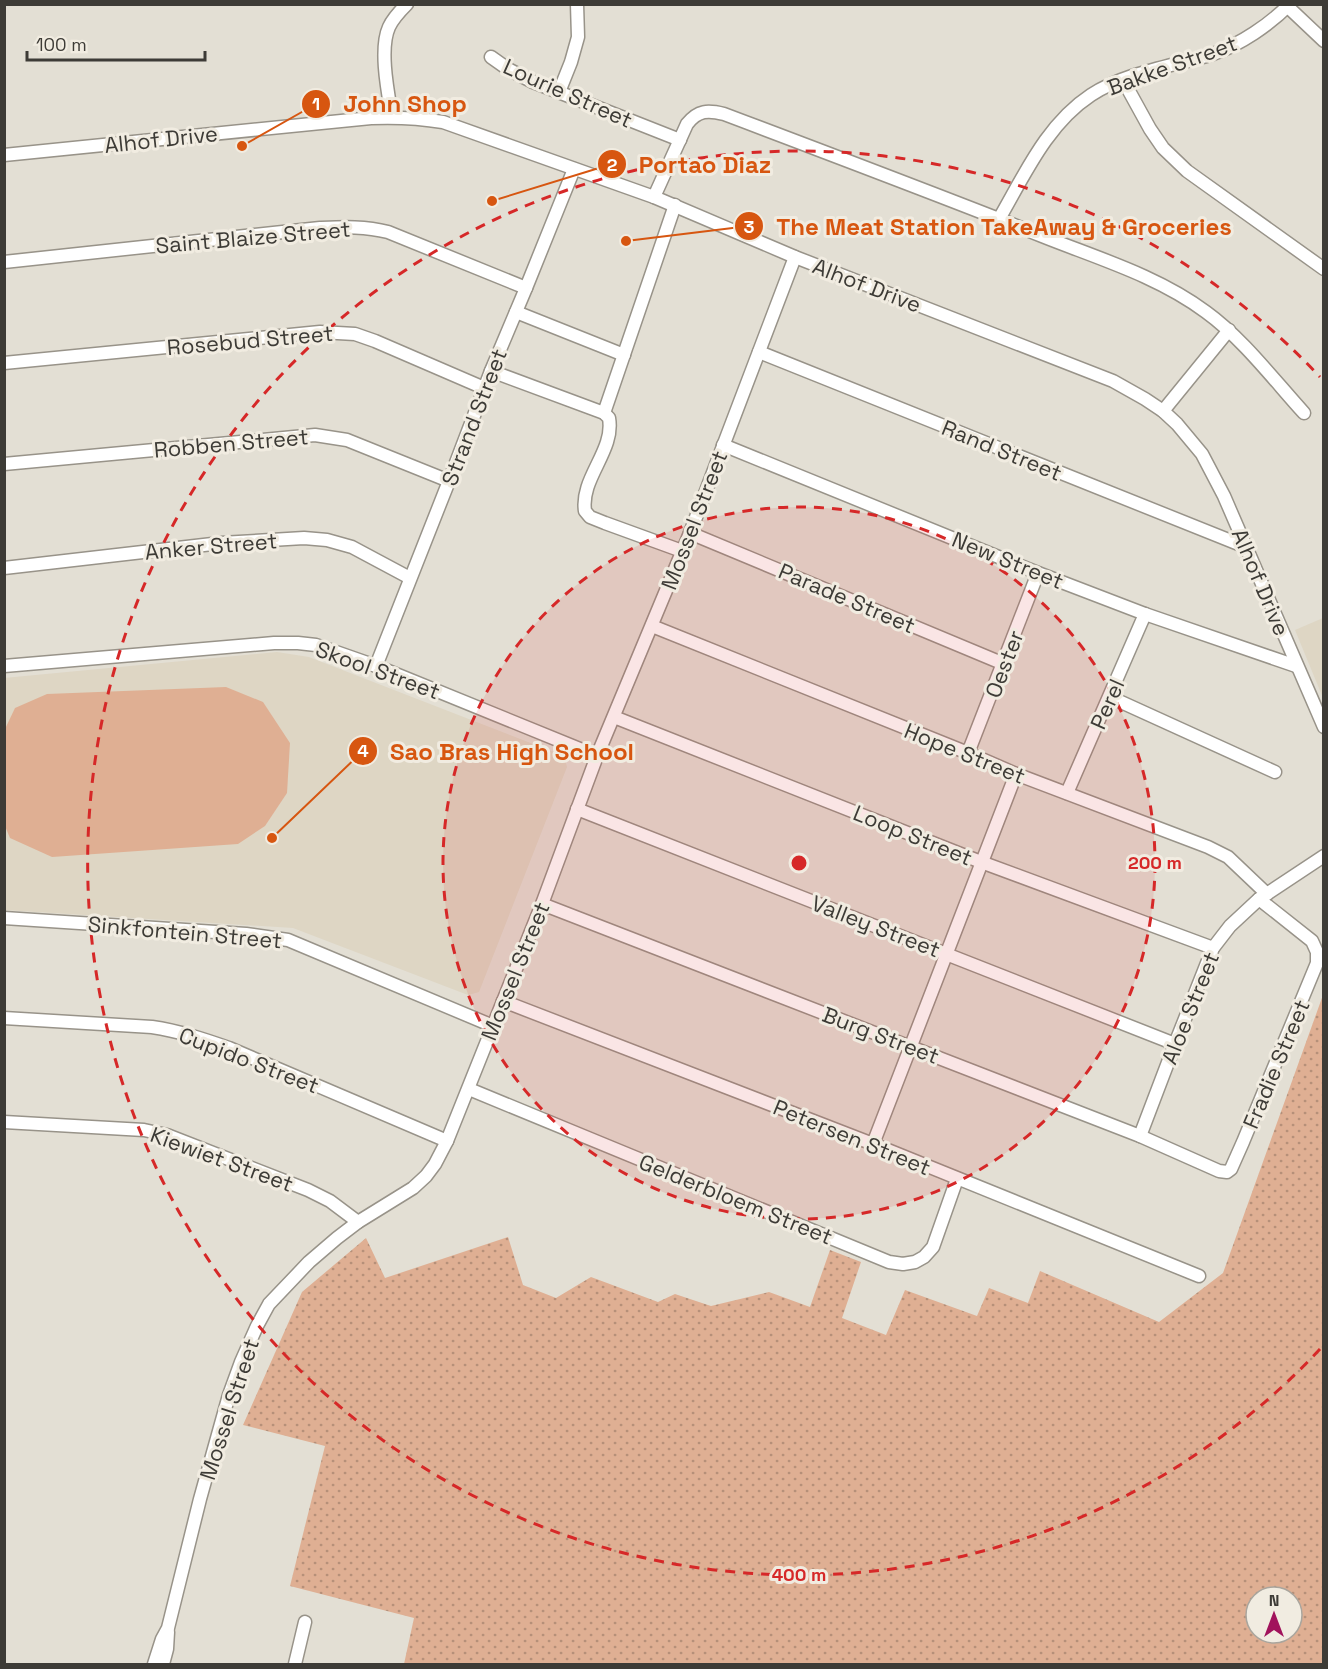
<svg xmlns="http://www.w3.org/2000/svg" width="1328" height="1669" font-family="'Space Grotesk',sans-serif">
<defs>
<pattern id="grass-dots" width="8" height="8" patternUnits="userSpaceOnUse" patternTransform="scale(1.5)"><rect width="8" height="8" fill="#dfaf93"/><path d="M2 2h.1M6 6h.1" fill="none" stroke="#b69079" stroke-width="1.8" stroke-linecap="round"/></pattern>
</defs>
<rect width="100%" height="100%" fill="#e3dfd4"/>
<g fill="#ded6c4">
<polygon points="1323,618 1323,698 1295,630"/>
<polygon points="277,652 309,657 564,756 567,767 479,992 468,995 293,928 5,910 4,678"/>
</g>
<path fill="url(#grass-dots)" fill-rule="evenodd" d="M1323,995V1664H404L414,1618L290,1586L325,1446L243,1425L302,1292L366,1238L385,1278L508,1237L523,1285L556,1298L591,1277L658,1302L675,1294L711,1306L769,1292L810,1307L830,1250L861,1262L842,1318L886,1335L905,1290L977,1316L989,1288L1028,1303L1040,1271L1159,1322L1223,1273ZM1256,1597H1292V1633H1256Z"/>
<polygon fill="#dfaf93" points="226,687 263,702 290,743 287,793 265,826 238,844 52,857 10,838 5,826 5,729 15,708 47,694"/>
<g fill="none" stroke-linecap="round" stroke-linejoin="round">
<g stroke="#989389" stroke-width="15">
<g id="minor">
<polyline points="1288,7 1324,41"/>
<polyline points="491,57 508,69 533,82 680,140"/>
<polyline points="1123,80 1150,129 1163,148 1187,171 1324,269"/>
<polyline points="559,92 571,62 578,37 577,4"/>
<path d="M392,117C388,93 379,49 389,27C393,18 400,11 407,4"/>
<path d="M4,155L371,118C396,117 419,118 443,122L654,197L795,257L1113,381L1145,399L1163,411L1177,424L1202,454L1224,496L1324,727"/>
<path d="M654,197L687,124C698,110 708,110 724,114C830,154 936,194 1042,236C1097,258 1158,276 1206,312C1242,338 1274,380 1304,413"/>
<path d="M999,219C1025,174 1047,124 1091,95C1126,72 1174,66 1213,54C1241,44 1269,25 1290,4"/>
<path d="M4,262L320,228C344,227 365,226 388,232L526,288"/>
<polyline points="516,312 624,355"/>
<polyline points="759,352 1246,547"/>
<polyline points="4,363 320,332 355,334 375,341 484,388"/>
<path d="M491,371L604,413L609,418C615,451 580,478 585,511L590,517L605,523L682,551"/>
<polyline points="1163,411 1229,330"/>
<polyline points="604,413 675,205"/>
<polyline points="723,445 1038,573 1145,614 1296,666"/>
<polyline points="4,464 315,435 347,440 449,481"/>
<polyline points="690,533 1004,664"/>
<polyline points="4,568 221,543 304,538 327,540 352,547 410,578"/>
<polyline points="652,626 968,753 1016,774 1208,847 1228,857 1267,894"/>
<polyline points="4,666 274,643 298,643 316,645 376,666 597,756"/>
<polyline points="376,666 449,481 491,371 526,288 574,169"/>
<polyline points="1110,697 1275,772"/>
<polyline points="614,717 981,862 1213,948"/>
<polyline points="968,753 1038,573"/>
<polyline points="1067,793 1145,614"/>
<polyline points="577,809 1175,1044"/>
<polyline points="542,904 1140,1136 1219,1171 1227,1172 1231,1169 1243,1142 1317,963 1317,952 1312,941 1259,899"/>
<polyline points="4,918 246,934 288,940 493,1026"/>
<polyline points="503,1001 873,1144 1199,1276"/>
<path d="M4,1018L152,1027C179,1031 203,1039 229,1048L447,1141"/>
<polyline points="469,1089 889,1262 903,1264 915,1262 924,1257 933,1247 957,1179"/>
<polyline points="4,1122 144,1130 167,1135 308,1190 330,1201 358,1222"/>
<polyline points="1140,1136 1175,1044 1213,948 1230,926 1259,899 1324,856"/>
<polyline points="873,1144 1016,774"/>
<polyline points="154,1664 162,1639 168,1628 200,1499 229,1395 241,1362 257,1326 269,1304 309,1262 337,1238 358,1222 413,1188 426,1176 435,1164 447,1141 542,904 597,756 690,533 795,257"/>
<polyline points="163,1664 167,1649 168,1632"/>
<polyline points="295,1664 305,1622"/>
</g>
</g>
<use href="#minor" stroke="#fff" stroke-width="12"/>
</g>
<circle cx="799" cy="863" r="356" fill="#d62828" fill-opacity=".12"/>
<g fill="none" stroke="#d62828" stroke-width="3" stroke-dasharray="10 8">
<circle cx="799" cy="863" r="356"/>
<path d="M1320 1349A712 712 0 1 1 1320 377"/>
</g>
<g text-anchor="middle" stroke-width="6" stroke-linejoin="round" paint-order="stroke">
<g font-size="22" fill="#3d3b36" stroke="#f1ece1">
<text transform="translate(1172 65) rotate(-20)" y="8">Bakke Street</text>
<text transform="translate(568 93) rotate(24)" y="8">Lourie Street</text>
<text transform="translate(161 139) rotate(-6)" y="8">Alhof Drive</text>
<text transform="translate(253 237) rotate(-5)" y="8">Saint Blaize Street</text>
<text transform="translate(867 285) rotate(21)" y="8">Alhof Drive</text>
<text transform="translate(250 340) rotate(-5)" y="8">Rosebud Street</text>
<text transform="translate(474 417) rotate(-69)" y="8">Strand Street</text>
<text transform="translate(231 443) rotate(-5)" y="8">Robben Street</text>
<text transform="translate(1002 450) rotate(22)" y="8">Rand Street</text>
<text transform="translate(694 520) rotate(-69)" y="8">Mossel Street</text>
<text transform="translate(211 546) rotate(-5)" y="8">Anker Street</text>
<text transform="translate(1008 560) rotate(22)" y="8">New Street</text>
<text transform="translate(1261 582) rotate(67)" y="8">Alhof Drive</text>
<text transform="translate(847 598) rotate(23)" y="8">Parade Street</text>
<text transform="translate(1004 664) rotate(-69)" y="8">Oester</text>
<text transform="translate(378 670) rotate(20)" y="8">Skool Street</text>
<text transform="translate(1107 704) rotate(-66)" y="8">Perel</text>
<text transform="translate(965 753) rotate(22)" y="8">Hope Street</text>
<text transform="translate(913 835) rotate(22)" y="8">Loop Street</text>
<text transform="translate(876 926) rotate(21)" y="8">Valley Street</text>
<text transform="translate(185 932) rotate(5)" y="8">Sinkfontein Street</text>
<text transform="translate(515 971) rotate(-68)" y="8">Mossel Street</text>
<text transform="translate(1190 1008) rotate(-68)" y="8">Aloe Street</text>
<text transform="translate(881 1035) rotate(21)" y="8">Burg Street</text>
<text transform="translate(249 1060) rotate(21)" y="8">Cupido Street</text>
<text transform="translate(1276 1064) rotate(-67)" y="8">Fradie Street</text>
<text transform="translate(852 1137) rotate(22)" y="8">Petersen Street</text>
<text transform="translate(222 1159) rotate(20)" y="8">Kiewiet Street</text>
<text transform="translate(736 1199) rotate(22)" y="8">Gelderbloem Street</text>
<text transform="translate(229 1409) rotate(-72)" y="8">Mossel Street</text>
</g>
</g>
<circle cx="799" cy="863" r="9" fill="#d62828" stroke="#f1ece1" stroke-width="3"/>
<g font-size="18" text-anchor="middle" font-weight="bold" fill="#d62828" stroke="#f1ece1" stroke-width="6" stroke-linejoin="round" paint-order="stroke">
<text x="1155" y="869">200 m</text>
<text x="799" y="1581">400 m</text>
</g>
<path fill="none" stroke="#d75610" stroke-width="2" d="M242 146L316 104M492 201L612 164M626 241L749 226M272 838L363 751"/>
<g fill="#d75610" stroke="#f1ece1" stroke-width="2">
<circle cx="242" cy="146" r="6"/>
<circle cx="492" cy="201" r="6"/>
<circle cx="626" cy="241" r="6"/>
<circle cx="272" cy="838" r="6"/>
<circle cx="316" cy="104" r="15"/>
<circle cx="612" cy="164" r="15"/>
<circle cx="749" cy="226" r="15"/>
<circle cx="363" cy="751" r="15"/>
</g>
<g font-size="18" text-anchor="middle" font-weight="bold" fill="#fff">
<text x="316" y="110">1</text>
<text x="612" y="171">2</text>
<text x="749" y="233">3</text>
<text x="363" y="757">4</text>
</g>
<g font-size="24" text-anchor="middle" font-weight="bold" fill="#d75610" stroke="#f1ece1" stroke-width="6" stroke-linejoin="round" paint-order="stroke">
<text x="405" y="112">John Shop</text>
<text x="705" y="173">Portao Diaz</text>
<text x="1004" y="235">The Meat Station TakeAway &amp; Groceries</text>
<text x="512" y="760">Sao Bras High School</text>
</g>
<rect width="1328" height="1669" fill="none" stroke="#3d3b36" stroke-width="12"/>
<g transform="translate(1274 1615)"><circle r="28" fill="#f1ece1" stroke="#a9a59d" stroke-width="1.5"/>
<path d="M0-4.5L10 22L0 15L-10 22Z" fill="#a1135c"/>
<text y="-9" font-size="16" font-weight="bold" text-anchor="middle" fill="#3d3b36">N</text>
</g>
<path d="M27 51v9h178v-9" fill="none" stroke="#3d3b36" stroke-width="3"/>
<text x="36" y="51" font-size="18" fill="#3d3b36" stroke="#f1ece1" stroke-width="4.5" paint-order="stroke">100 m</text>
</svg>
